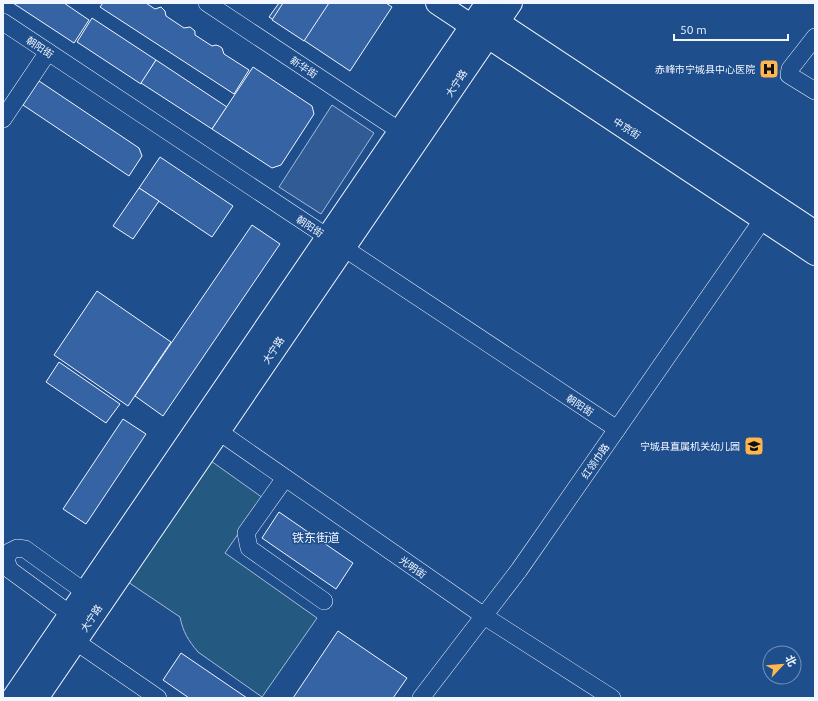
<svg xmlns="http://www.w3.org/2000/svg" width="818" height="701" font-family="Ubuntu,'Noto Sans SC',sans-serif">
<rect width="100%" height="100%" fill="#1f4e8c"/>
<path fill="#245a82" stroke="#a8bbd7" d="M211,461L263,498L225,553L317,618L262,697L198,652C188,640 183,632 180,617L128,582Z"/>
<polygon fill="#305b95" stroke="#a8bbd7" points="332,105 374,133 321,214 279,187"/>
<g fill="#3563a3" stroke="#f2f6ff">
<polygon points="13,3 64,3 89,20 74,43"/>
<polygon points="103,3 146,3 155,9 161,7 165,11 166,16 184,28 190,27 195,31 195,35 212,46 216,45 219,46 222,48 224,54 249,70 234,94 100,7"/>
<polygon points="279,3 386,3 392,7 350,71 269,17"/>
<polygon points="283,3 329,3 304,41 272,20"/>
<polygon points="92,18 156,60 141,84 77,42"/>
<polygon points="156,60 227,107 212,129 141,83"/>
<polygon points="253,67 312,106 314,114 281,165 272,168 212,129"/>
<polygon points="39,81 139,148 142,156 129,176 23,105"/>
<polygon points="160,157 233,206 212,237 139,188"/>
<polygon points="139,188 159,201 133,239 113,226"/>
<polygon points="252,225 280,244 163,416 135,396"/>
<polygon points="97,291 171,342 128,406 54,355"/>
<polygon points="59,362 120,404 106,423 46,382"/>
<polygon points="123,419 146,434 86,524 63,509"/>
<polygon points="279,512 353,563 336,589 262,538"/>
<polygon points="338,631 407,678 393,698 293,698"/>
<polygon points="181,653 247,698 189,698 163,680"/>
</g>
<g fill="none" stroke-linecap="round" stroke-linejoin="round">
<g stroke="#f2f6ff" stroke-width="18">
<g id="minor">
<polyline points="207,3 400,131"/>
<polyline points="3,22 617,429"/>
<polyline points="815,37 790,69 789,75 815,91"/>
<polyline points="3,119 48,52"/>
<polyline points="218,431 484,616 612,698"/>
<polyline points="285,478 246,533 249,548 324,601"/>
<polyline points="70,614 10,570 6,561 9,552 17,548 25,549 85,592"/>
<polyline points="75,641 158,698"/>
<polyline points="421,698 519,570 763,219"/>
</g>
</g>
<g stroke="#f2f6ff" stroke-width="24">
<g id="major">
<polyline points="437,3 815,254"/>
<polyline points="486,14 815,232"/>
<polyline points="13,698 487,3"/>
<polyline points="37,698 511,3"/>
</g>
</g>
<use href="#minor" stroke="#1f4e8c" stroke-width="17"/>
<use href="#major" stroke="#1f4e8c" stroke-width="22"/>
</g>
<defs>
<g id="hospital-square" transform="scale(1)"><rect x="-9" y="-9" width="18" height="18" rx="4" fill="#ffb74d" stroke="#1f4e8c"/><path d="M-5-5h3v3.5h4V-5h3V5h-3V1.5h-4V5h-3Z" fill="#111"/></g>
<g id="school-square" transform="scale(1)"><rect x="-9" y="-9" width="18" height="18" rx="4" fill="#ffb74d" stroke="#1f4e8c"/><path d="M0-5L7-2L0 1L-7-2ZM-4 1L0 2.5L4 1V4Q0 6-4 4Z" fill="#111"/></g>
</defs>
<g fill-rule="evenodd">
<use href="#hospital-square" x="769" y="69"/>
<use href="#school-square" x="754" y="446"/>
</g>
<g text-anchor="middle" stroke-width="3" stroke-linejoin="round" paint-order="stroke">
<g font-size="10" fill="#f2f6ff" stroke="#1f4e8c">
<text transform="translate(40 47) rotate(34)" y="4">朝阳街</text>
<text transform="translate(304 67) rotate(34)" y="4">新华街</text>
<text transform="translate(456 83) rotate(-56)" y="4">大宁路</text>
<text transform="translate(627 128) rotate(33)" y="4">中京街</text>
<text transform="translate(310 226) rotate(34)" y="4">朝阳街</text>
<text transform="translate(273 350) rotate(-56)" y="4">大宁路</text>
<text transform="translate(580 405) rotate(34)" y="4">朝阳街</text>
<text transform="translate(595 461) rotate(-55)" y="4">红领巾路</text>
<text transform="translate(413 567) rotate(35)" y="4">光明街</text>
<text transform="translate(91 618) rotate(-56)" y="4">大宁路</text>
</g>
<g font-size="10" fill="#f2f6ff" stroke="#1f4e8c" text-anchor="end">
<text x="755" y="73">赤峰市宁城县中心医院</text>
<text x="740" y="450">宁城县直属机关幼儿园</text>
</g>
<g font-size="12" fill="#f2f6ff" stroke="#1f4e8c">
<text x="316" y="542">铁东街道</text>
</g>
</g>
<rect width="818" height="701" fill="none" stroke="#f2f6ff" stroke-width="8"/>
<g transform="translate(782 665) rotate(64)"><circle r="19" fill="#1f4e8c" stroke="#7391ba"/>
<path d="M0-3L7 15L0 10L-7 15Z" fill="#ffb74d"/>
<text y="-6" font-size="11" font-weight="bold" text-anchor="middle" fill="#f2f6ff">北</text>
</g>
<path d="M674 34v6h114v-6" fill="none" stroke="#f2f6ff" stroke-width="2"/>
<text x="680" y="34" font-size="12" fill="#f2f6ff" stroke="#1f4e8c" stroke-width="3" paint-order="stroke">50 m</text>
</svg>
